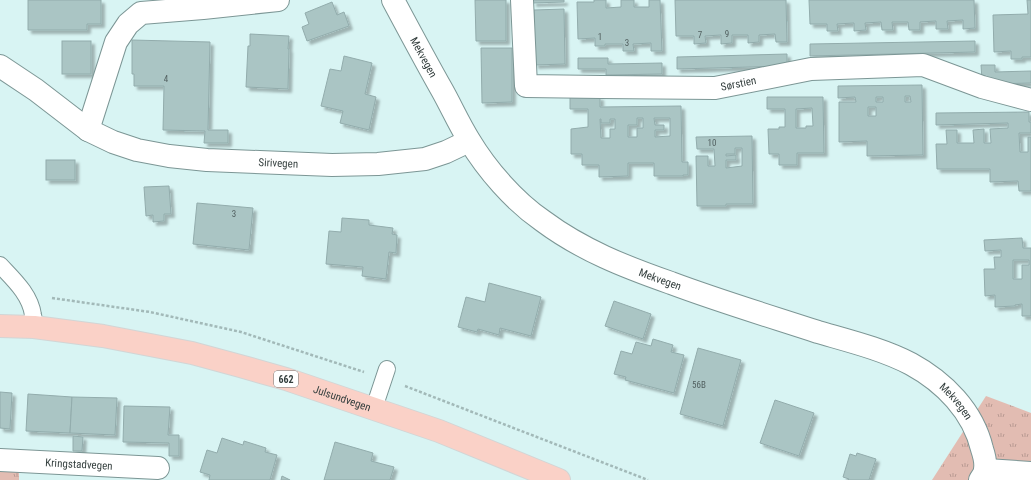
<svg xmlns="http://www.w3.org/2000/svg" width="1031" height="480" font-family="'Roboto Condensed',sans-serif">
<defs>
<pattern id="grass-tufts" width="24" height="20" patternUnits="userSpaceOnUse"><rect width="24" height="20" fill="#e2bcb2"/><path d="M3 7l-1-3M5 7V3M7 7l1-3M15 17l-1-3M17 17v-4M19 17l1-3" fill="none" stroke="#b89a92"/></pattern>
<filter id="shadow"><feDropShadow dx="3.5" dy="3.5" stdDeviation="1" flood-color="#0004"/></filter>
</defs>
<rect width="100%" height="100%" fill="#d8f4f3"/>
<g fill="url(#grass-tufts)">
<polygon points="986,396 1031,413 1031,480 932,480"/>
<polygon points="0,470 19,471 19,480 0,480"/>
</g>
<g fill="#aac5c4" stroke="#92acac" fill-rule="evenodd" filter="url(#shadow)">
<polygon points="28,0 101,0 101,24 87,24 87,30 28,30"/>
<polygon points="475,0 506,0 506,41 476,41"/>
<polygon points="533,0 564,0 564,2 533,3"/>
<polygon points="594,0 606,0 606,8 621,7 621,0 634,0 634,7 649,7 649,0 660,0 662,51 651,51 651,43 633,44 634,51 623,51 623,44 605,44 605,46 595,46 595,38 578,39 577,2 594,2"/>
<polygon points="675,0 786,0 787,42 776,42 775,34 759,35 759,42 748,43 748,35 732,35 732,43 721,44 721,35 705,36 706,43 694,44 694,36 676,36"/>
<polygon points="809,0 974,0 975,28 963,29 963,20 947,21 948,29 936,29 936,21 920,22 920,30 909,30 908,22 892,22 893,30 882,30 881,22 865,23 866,30 854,31 854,23 837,24 838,31 827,31 827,24 810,24"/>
<polygon points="1027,0 1031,0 1031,57 1022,57 1022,59 1011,59 1011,51 994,52 993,15 1028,14"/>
<polygon points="332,2 337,15 344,12 349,26 307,41 302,27 309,24 305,13"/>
<polygon points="564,9 565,64 535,65 534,10"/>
<polygon points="250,34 289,36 288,49 289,49 288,89 246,87 248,46 250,46"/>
<polygon points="132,40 210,42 208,130 228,130 228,143 204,143 205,131 163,130 164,86 134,86 134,74 132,74"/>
<rect x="62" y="41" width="29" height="33"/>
<polygon points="975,41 975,52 810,56 810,44"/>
<polygon points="481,48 512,48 512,102 482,103"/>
<polygon points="787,54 787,66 677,69 677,57"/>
<polygon points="344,56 372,63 365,94 376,97 369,130 340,123 343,111 321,106 330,69 341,71"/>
<polygon points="578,58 608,58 608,64 662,63 662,74 606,75 606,69 578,69"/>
<polygon points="981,65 995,65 995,72 1031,71 1031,83 994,84 982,80"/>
<path d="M922,85L923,155L867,156V141L839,142V102H856L855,97L838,98V86ZM905,96H910L911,102H905ZM876,97H883V102H876ZM868,107H876V116H868Z"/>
<path d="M570,97H600V107L681,106L682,162H688V175H683V176H654V163H628V176L599,177V165H582V154H571V129L588,127V109H570ZM637,118H643V128H637V137H628V125H637ZM654,118H670V136L655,137V130H664V125H655ZM600,119H601V123H610V119H615V129H610V138H601Z"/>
<path d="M767,97H823L824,153H797V165H779V154H769L768,129H779V127H785V109H767ZM812,108L813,126H806V128H796V109Z"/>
<polygon points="1029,112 1029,122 1031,122 1031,133 1019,133 1020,152 1028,152 1028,137 1031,137 1031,191 1019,191 1018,181 990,182 990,169 937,169 936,144 947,144 946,130 957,130 957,143 974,143 973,130 984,129 984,143 991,143 990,129 1008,128 1008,123 936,125 936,113"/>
<path d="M752,136L753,204H726V206H697L696,156H708V166H715L714,149H697L696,137ZM735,148H742V166L726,168V160H736V155L726,156V154H735Z"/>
<rect x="46" y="160" width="29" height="20"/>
<polygon points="169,186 171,214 164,214 164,221 153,222 153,215 146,216 144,187"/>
<polygon points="197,203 253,208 249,250 193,244"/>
<polygon points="342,218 369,220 369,225 393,228 392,234 397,235 396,253 389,252 386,279 362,276 363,267 326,264 329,231 341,232"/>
<path d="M1022,238L1023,248H1031V316H1022V304L1015,305V306L995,307V295L985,296L984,269H995L994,257H1001V250L985,251L984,240ZM1013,260H1029V265H1022V279H1013Z"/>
<polygon points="489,283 541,297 531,336 500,328 499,335 478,329 477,332 458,327 466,297 485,302"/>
<polygon points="614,301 651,314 643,339 605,326"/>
<polygon points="653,339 673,345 671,352 684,355 674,393 625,380 626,377 614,374 621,351 632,354 636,342 651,346"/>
<polygon points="698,348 741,360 723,426 680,414"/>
<polygon points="0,392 12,393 10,429 0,428"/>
<polygon points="28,394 72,397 70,433 26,431"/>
<polygon points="72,397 117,398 115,435 70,433"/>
<polygon points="775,400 814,413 799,456 760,443"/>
<polygon points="124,406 170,407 168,435 179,435 179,456 169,456 169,443 123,442"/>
<polygon points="73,436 83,437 82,451 73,451"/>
<polygon points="222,438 243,445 244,441 266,448 265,452 277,455 270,480 209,480 210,475 200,472 207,450 217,453"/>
<polygon points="335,442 373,453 371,461 394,467 390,480 324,480"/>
<polygon points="857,453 876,459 869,480 848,480 849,479 843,477 850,454 856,456"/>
<polygon points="282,476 290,480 281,480"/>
</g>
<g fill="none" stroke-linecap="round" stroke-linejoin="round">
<g stroke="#7c9695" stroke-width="18">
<g id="lane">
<path d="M0,265C13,279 30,294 33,315C34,319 34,323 34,327"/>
<polyline points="374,408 387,369"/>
</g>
</g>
<g stroke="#7c9695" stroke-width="24">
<g id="street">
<path id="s1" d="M393,0C409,30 425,60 442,90C451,106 459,124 469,140C487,170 514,201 543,221C582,250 625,267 671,283C719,301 769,316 818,332C849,341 882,349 911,364C944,382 973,411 982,449C984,455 986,463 985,469C985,473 982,477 980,480"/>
<path id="s2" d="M522,0L526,86L601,87L715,88L811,69L923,65L982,87L1031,100"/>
<path id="s3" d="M0,66L36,90L88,130L113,142L137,150L169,156L207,160L332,165L378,164L425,159L446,152L469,141"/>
<polyline points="88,130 116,42 128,24 141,13 203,8 278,0"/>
<path id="s4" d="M0,460L158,468"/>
<polyline points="986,470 1031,473"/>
</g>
</g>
<g stroke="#d2d5d5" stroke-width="24">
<g id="primary">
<path id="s5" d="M0,326L34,327L103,336L192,353L240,366L286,379L439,431L559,480"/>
</g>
</g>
<g stroke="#a2b9b8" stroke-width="2.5" stroke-dasharray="3 2" stroke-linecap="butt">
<polyline points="52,298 150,312 241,332 364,372"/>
<polyline points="405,386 648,480"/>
</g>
<use href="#lane" stroke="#fff" stroke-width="16"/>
<use href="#street" stroke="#fff" stroke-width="22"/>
<use href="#primary" stroke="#fad1c7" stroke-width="22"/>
</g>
<g text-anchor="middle" stroke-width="4" stroke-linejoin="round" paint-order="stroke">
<g font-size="9" fill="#526060">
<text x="727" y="37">9</text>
<text x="700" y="38">7</text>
<text x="600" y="40">1</text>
<text x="627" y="46">3</text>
<text x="166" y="82">4</text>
<text x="712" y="146">10</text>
<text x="234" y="217">3</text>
<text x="699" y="388">56B</text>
</g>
<rect fill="#fff" stroke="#717978" stroke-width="1" x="274" y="371" width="24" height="16" rx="3"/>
<g font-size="10" font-weight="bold" fill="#343f3e">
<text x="286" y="383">662</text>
</g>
<g font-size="11" fill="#343f3e" stroke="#fff">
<text dy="4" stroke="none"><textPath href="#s1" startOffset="65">Mekvegen</textPath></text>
<text dy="4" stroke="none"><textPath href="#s2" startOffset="299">Sørstien</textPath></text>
<text dy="4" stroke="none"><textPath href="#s3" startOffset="304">Sirivegen</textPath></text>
<text dy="4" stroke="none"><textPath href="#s1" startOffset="401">Mekvegen</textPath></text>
<text dy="4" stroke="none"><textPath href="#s5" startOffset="351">Julsundvegen</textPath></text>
<text dy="4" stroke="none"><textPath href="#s1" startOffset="725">Mekvegen</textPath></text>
<text dy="4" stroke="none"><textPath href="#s4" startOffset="79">Kringstadvegen</textPath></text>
</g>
</g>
</svg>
